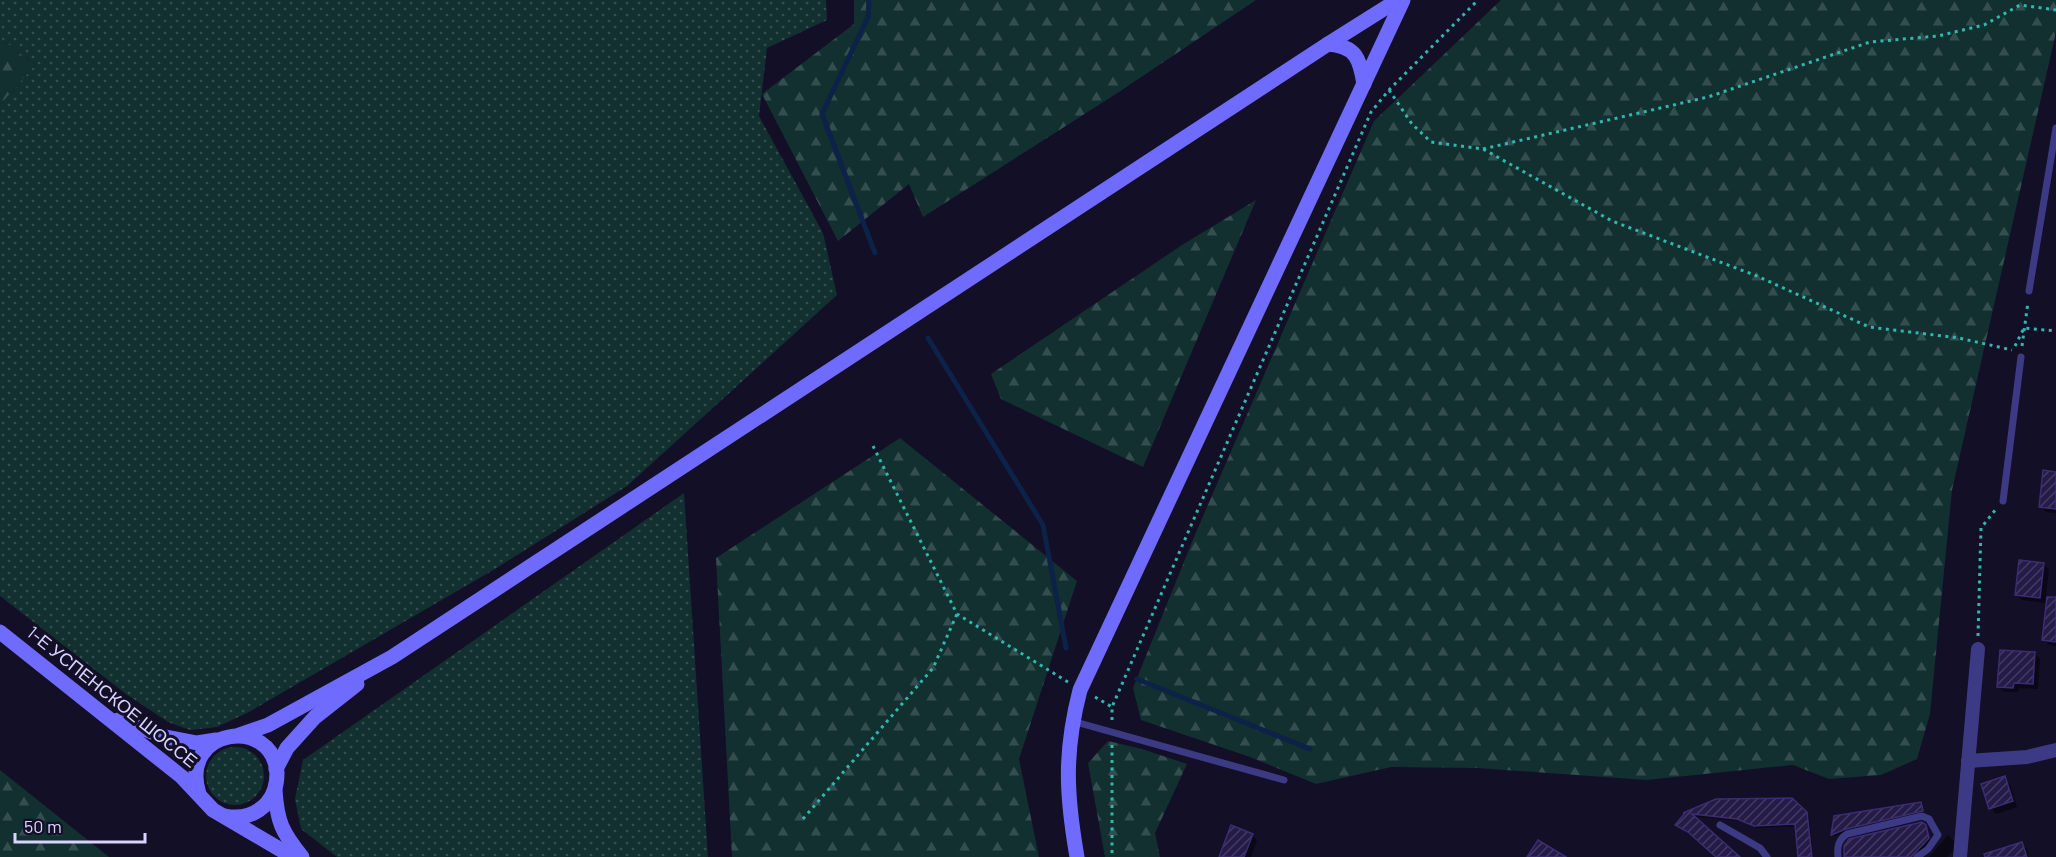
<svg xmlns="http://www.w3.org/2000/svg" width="2056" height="857" font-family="Barlow,sans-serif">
<defs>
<pattern id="grass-dots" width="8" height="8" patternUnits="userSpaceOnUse" patternTransform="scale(1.5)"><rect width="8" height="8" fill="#12302f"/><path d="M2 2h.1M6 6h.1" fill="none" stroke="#344d4e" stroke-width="1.8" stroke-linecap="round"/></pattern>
<pattern id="forest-firs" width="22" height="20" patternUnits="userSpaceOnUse" patternTransform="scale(1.5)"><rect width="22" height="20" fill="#12302f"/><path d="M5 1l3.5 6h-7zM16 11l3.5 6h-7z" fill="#344d4e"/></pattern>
<pattern id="building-hatch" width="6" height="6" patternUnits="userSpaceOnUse" patternTransform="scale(1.5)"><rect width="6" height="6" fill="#241b47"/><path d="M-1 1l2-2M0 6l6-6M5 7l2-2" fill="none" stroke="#433b63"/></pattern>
</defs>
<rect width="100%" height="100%" fill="#130f26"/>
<g fill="url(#grass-dots)">
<polygon points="0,0 826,0 827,20 767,48 759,116 823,233 837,295 627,486 495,569 249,712 217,727 190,730 168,722 126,694 0,596 0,105 35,65 0,38"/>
<polygon points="684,493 708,857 337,857 301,829 295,799 303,760"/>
<circle cx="235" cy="776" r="29"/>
</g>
<g fill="url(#forest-firs)">
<polygon points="854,0 1256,0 1119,92 923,217 909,184 838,241 762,94 854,24"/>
<polygon points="1501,0 2056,0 2056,32 1952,490 1930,714 1917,759 1881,775 1829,779 1793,765 1646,780 1477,768 1391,767 1316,784 1250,757 1141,720 1133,688 1194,537 1374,121"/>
<polygon points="0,38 35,65 0,105"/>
<polygon points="1256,200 1143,467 1001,399 991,374 1182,245"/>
<polygon points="900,438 1077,581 1019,759 1039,857 732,857 716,558"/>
<polygon points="1108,741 1142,749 1187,764 1155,833 1160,857 1105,857 1088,763"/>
<polygon points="0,770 109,857 0,857"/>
</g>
<g fill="#0007">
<polygon points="2056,473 2056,513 2046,512 2041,506"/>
<polygon points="2043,564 2049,569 2045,603 2022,600 2016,594"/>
<polygon points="2056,611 2056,646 2049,645 2043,639"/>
<polygon points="2034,653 2040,659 2038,689 2019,688 2018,692 2004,692 1999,686"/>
<polygon points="2004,778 2010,784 2017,807 1996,814 1991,808"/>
<polygon points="1792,800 1809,816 1813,857 1799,857 1796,826 1758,828 1740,821 1691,816 1738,857 1717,857 1692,835 1679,827 1686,814"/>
<polygon points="1920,803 1924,813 1848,830 1835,836 1833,834 1835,817"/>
<polygon points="1924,825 1927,827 1930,841 1926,847 1911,857 1845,857"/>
<polygon points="1252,835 1257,840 1251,857 1220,857"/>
<polygon points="1948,835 1954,841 1954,850 1947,857 1929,857"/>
<polygon points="2021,844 2027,849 2029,857 1986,857"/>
</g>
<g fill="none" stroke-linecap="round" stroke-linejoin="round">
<g stroke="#0c2248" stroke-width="5">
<polyline points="869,0 868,17 822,114 875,253"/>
<polyline points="928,338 1043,525 1066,648"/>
<polyline points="1137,679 1310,749"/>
</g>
</g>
<g fill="url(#building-hatch)" stroke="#3b2d73" stroke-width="1.5">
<polygon points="2043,470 2056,472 2056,509 2039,507"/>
<polygon points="2019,560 2044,563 2040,598 2015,595"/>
<polygon points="2047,597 2056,597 2056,642 2042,640"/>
<polygon points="2000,650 2035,652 2033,684 2014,683 2013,688 1997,687"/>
<polygon points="2005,776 2013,801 1989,809 1981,784"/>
<polygon points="1792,798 1807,812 1812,857 1798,857 1795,824 1754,826 1737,819 1692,814 1740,857 1716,857 1688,832 1675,825 1685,813 1683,813 1716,799"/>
<polygon points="1921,802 1923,811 1846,829 1831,835 1834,816"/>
<polygon points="1922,822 1926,825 1929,838 1911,857 1844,857 1844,846 1849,839"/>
<polygon points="1231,825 1253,834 1244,857 1219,857"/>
<polygon points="1538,840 1566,857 1527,857"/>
<polygon points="2022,842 2027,857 1985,857 1984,854"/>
</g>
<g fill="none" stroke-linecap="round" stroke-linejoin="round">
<g stroke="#2fb8b0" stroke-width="3" stroke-dasharray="3 4.5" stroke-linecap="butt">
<polyline points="1389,90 1412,124 1431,142 1483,149 1612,221 1757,276 1869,327 1959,338 2012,350"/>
<polyline points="1483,149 1708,97 1870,42 1938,36 1984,25 2020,5 2056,10"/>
<polyline points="2015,346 2024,328 2056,331"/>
<polyline points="2022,346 2028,302"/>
<polyline points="873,446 957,614 1068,682"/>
<polyline points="1978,636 1981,528 1996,509"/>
<polyline points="1095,697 1112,707"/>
<polyline points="1112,720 1112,707 1371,112 1389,90 1478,0"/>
<polyline points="1112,745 1112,857"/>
<polyline points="803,819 933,668 957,614"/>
</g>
<g stroke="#3d3a85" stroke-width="7">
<polyline points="2029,291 2056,128"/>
<polyline points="2003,501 2021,357"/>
<polyline points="1072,721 1284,780"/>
<polyline points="1720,825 1760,848 1767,857"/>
<path d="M1838,857C1837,847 1838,840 1847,834L1922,816L1929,819L1938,835L1928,849L1917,857"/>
</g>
<g stroke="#3d3a85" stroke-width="14">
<polyline points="1968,761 2027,757 2056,750"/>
<polyline points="1960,857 1978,649"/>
</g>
<g stroke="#6f6bff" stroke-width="15">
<path d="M1328,44C1356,46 1360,59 1364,84"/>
<polyline points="0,632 182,777 213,810 293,857"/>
<polyline points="118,720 166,737 197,743 216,740"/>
<polyline points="239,735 268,725 392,657 1328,44 1398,0"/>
<polyline points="276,769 287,748 315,717 357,684"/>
<path d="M275,790C277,822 282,832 302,857"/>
<path d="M199,794C178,728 273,715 277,773C277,784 274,795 267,803C256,815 241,819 225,816"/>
<path d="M1077,857C1066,794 1064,752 1080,690L1403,0"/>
</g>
</g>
<g text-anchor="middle" stroke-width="6" stroke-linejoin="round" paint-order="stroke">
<g font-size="18" fill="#d9d4ff" stroke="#130f26">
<text transform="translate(112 697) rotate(39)" y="6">1-Е УСПЕНСКОЕ ШОССЕ</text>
</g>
</g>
<path d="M15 833v9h130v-9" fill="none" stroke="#d9d4ff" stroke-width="3"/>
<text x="24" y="833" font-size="18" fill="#d9d4ff" stroke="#130f26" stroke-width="4.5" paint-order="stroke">50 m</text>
</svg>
